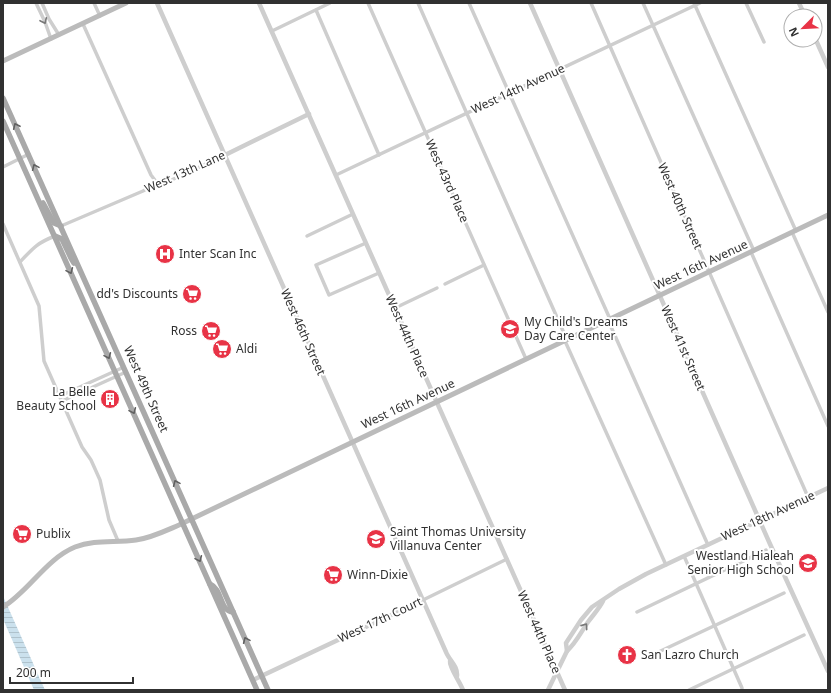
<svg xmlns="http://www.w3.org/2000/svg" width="831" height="693" font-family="'Noto Sans',sans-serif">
<defs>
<pattern id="water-rules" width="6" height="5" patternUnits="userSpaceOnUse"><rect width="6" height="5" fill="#cbe1ed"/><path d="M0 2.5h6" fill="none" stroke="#afc2cc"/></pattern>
</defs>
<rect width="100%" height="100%" fill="#fff"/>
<polygon fill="url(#water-rules)" points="3,596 45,690 34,690 3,619"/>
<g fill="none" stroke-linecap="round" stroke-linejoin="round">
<g stroke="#cecece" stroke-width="3.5">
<polyline points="36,3 45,22 51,39"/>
<polyline points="42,3 49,19 59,35"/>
<polyline points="94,3 100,16"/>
<polyline points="368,3 526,359"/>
<polyline points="418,3 567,340"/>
<polyline points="469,3 610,319"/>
<polyline points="591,3 808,497"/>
<polyline points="643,3 754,251"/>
<polyline points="694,3 796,231"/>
<polyline points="746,3 764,42"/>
<polyline points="316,10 379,155"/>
<polyline points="83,24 151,175 157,183"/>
<polyline points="272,31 330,3"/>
<polyline points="3,167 29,154"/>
<polyline points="336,175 700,3"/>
<polyline points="3,224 39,306 44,361 82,447 91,460 100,480 109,520 118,541"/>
<polyline points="61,226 143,191 157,183 165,183 225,155"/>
<polyline points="792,232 828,312"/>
<polyline points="307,236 353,214"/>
<polyline points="366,243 316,265 329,295 379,273"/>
<polyline points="751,252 828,426"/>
<path d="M20,262C33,248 37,243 55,236"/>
<polyline points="445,284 484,265"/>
<polyline points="395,308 437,288"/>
<polyline points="608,320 708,545"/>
<polyline points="565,341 666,565"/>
<polyline points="60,396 124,367"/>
<polyline points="62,401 126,372"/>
<polyline points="684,556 742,688"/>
<polyline points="423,600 507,559"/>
<polyline points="637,612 766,550"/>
<polyline points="650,656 784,593"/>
<polyline points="689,690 804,635"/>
</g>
<g stroke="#cecece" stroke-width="4.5">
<path d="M157,3L446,652C449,660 458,666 457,676"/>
<polyline points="259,3 565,690"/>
<polyline points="530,3 770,544 828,671"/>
<polyline points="799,3 805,16"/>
<polyline points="815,38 828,67"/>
<polyline points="225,155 309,114"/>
<polyline points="567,651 566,643 581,620 592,607 619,589 646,574 828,488"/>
<path d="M450,661C449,667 460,682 463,690"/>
<polyline points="253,680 423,600"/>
<path d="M548,690L567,651C576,643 581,632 588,622C593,615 599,609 603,601"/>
</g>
<g stroke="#bbb" stroke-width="5">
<polyline points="3,61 126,3"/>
<path d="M3,607C29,591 46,559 75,547C95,539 115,543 136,540C151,538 165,531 179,525L828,215"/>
</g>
<g stroke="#a9a9a9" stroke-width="5.5">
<polyline points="3,98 268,690"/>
<polyline points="3,121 257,690"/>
<polyline points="43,203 54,223 61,226"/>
<polyline points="55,236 62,239 71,258 74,263"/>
<path d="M210,584C223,590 219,611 233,612"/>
</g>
</g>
<defs><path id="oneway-chevron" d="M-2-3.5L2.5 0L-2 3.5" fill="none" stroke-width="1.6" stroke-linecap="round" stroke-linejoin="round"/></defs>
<g stroke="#787878">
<use href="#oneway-chevron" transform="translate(44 21) rotate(65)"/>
<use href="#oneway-chevron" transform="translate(585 626) rotate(-55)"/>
</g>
<g stroke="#616161">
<use href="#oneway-chevron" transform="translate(16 126) rotate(-115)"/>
<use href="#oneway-chevron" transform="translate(35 167) rotate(-114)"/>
<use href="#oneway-chevron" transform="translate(70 271) rotate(66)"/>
<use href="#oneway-chevron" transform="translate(108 356) rotate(66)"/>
<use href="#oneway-chevron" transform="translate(133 411) rotate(66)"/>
<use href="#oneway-chevron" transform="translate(176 483) rotate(-114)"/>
<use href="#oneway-chevron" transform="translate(199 559) rotate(66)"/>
<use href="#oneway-chevron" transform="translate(246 640) rotate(-114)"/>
</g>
<defs>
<g id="hospital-disc" transform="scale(1)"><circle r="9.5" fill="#e83346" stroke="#fff"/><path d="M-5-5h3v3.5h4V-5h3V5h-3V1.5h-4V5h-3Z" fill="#fff"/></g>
<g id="supermarket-disc" transform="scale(1)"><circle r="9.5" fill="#e83346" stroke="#fff"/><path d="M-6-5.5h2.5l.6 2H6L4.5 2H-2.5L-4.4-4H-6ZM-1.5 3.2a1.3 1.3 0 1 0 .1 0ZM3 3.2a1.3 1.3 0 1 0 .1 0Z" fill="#fff"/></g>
<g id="school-disc" transform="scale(1)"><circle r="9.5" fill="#e83346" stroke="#fff"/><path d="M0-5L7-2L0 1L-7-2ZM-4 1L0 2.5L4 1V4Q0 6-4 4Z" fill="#fff"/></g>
<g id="building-disc" transform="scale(1)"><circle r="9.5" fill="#e83346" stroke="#fff"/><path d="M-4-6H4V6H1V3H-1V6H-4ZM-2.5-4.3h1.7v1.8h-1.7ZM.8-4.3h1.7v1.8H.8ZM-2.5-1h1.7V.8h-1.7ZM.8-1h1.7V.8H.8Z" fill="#fff"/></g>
<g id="church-disc" transform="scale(1)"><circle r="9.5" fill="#e83346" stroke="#fff"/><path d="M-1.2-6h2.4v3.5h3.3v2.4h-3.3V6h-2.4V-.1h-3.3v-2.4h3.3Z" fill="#fff"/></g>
</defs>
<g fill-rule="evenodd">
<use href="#hospital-disc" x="165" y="254"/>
<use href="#supermarket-disc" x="192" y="294"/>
<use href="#school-disc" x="510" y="329"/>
<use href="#supermarket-disc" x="211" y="331"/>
<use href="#supermarket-disc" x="222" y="349"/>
<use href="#building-disc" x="110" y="399"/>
<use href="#supermarket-disc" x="22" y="534"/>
<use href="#school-disc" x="376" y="539"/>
<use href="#school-disc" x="808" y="563"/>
<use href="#supermarket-disc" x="333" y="575"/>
<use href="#church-disc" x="627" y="655"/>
</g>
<g text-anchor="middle" stroke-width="4" stroke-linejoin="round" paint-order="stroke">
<g font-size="12" fill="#313131" stroke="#fff">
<text transform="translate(518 89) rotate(-25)" y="4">West 14th Avenue</text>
<text transform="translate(185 172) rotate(-24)" y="4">West 13th Lane</text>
<text transform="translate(447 181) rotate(66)" y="4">West 43rd Place</text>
<text transform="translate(680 206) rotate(66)" y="4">West 40th Street</text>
<text transform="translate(701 265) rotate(-25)" y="4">West 16th Avenue</text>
<text transform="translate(303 332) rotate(66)" y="4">West 46th Street</text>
<text transform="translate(407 336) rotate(66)" y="4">West 44th Place</text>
<text transform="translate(683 348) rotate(66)" y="4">West 41st Street</text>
<text transform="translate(146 389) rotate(66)" y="4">West 49th Street</text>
<text transform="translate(408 404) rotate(-25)" y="4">West 16th Avenue</text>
<text transform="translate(768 516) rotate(-25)" y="4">West 18th Avenue</text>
<text transform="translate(380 620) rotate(-25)" y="4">West 17th Court</text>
<text transform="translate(539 632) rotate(66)" y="4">West 44th Place</text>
</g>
<g font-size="12" fill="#313131" stroke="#fff" text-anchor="start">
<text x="179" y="258">Inter Scan Inc</text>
<text x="178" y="298" text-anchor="end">dd's Discounts</text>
<text x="524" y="326">My Child's Dreams<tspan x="524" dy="14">Day Care Center</tspan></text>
<text x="197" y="335" text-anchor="end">Ross</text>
<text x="236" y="353">Aldi</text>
<text x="96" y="396" text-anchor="end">La Belle<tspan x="96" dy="14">Beauty School</tspan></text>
<text x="390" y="536">Saint Thomas University<tspan x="390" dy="14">Villanuva Center</tspan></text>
<text x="36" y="538">Publix</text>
<text x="794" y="560" text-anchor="end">Westland Hialeah<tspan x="794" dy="14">Senior High School</tspan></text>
<text x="347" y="579">Winn-Dixie</text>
<text x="641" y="659">San Lazro Church</text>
</g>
</g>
<rect width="831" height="693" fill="none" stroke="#313131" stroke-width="8"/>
<g transform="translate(803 28) rotate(246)"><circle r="19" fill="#ffffff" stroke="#adadad"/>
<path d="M0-3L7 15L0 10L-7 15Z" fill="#e83346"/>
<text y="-6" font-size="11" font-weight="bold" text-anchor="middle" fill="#313131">N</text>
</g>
<path d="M10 677v6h123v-6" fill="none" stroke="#313131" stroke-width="2"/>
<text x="16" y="677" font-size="12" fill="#313131" stroke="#ffffff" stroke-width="3" paint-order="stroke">200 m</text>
</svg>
